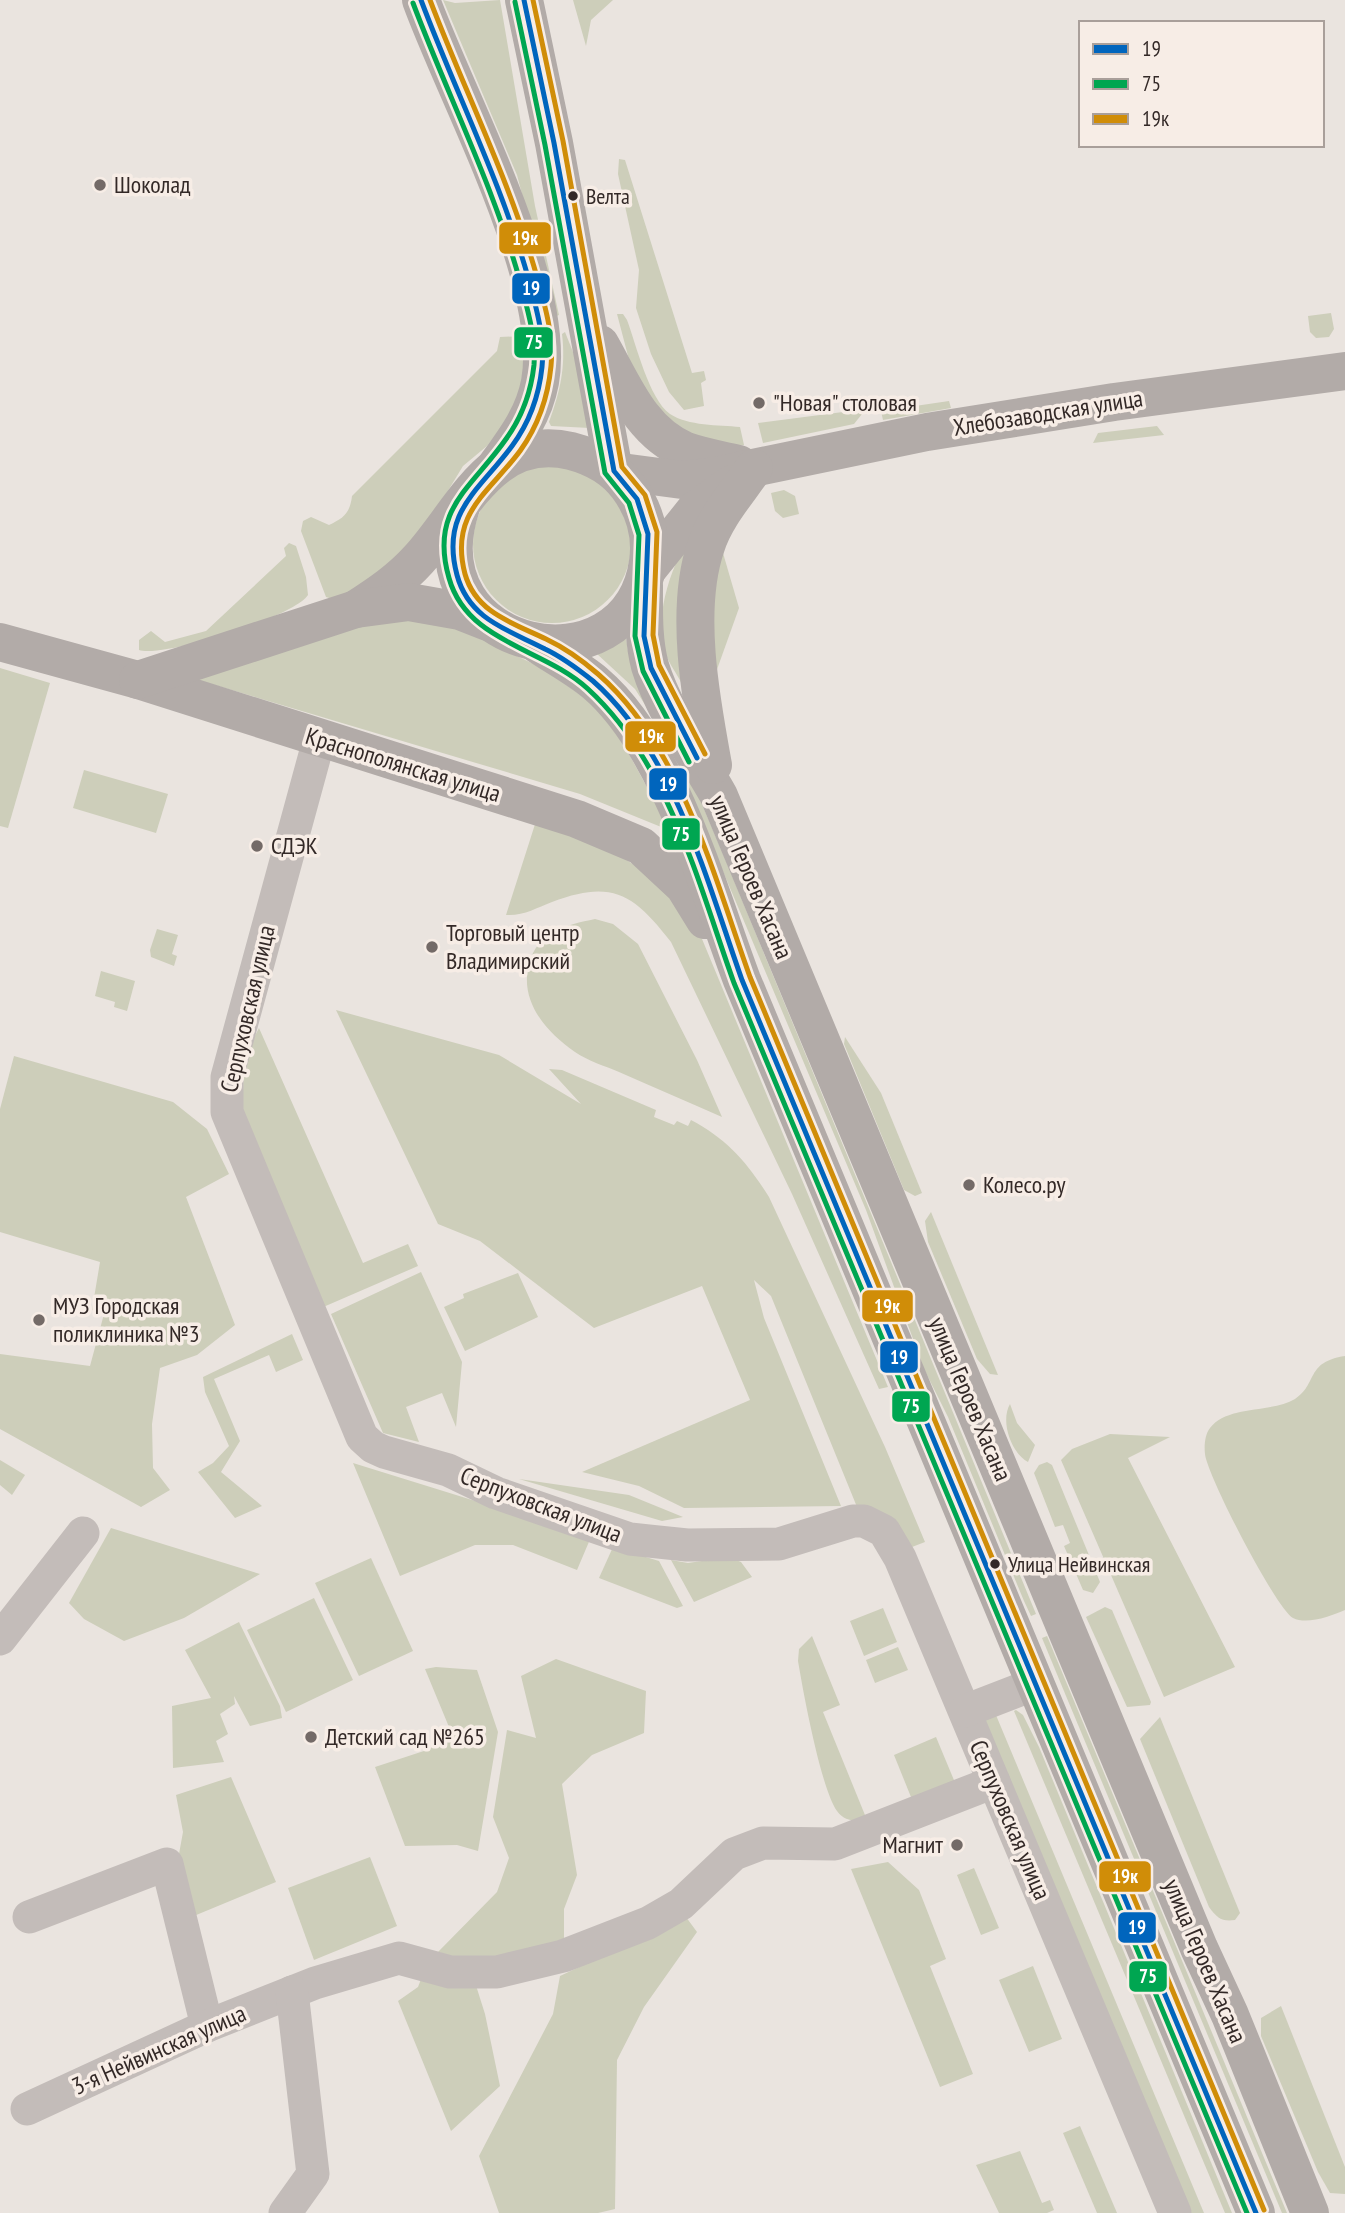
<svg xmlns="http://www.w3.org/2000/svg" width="1345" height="2213" font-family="'PT Sans Narrow',sans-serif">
<rect width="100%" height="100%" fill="#eae4df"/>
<g fill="#cdceba">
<polygon points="443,0 455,3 500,0 535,206 559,315 554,317 517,175"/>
<polygon points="573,0 613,0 591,20 586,46"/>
<polygon points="619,159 625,160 692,373 704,371 706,380 701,383 704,406 684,410 669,392 651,354 636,308 639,270 618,174"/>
<polygon points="1331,313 1334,329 1329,337 1316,338 1310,332 1308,316"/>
<path d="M617,314H623L627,320C636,344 649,399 670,414C688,426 719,425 740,427L744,445L725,448L679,436L632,371Z"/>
<path d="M565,332L575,357L590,428L551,426L549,422C560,392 566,367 562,334Z"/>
<path d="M526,336V370L517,401L502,427L487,446L463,466L406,560L338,601L326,597L301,531L303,521L311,517L329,525C344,518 350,513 352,496L497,351L500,337Z"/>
<polygon points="949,401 951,408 883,420 881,411"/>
<polygon points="866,409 854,424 763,443 758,423"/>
<polygon points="1157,426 1164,435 1093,443 1098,433"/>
<circle cx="552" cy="544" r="79"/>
<polygon points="784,490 795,496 799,514 783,518 775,511 771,493"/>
<path d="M694,526L682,684C677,674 670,665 666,655C652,611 674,563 694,526Z"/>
<path d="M289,543L296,546L306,577L308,595C294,617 163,658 139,650V640L151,631L165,642L206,631L286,556L284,548Z"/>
<polygon points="723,553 739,608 710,689 710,573"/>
<polygon points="433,609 500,648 544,669 607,714 671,831 580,794 188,677 341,627"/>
<polygon points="626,638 628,651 693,783 723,854 1036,1614 1031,1616 1024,1601 948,1417 924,1369 866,1210 668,741 635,689 596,653"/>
<polygon points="0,668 50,683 8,828 0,826"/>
<polygon points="84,770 168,794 156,833 73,808"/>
<path d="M537,818L588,835L685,898L888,1387L879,1389L792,1194L671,942C634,894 612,879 552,902C536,908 524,916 506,915Z"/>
<path d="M595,919L613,924L638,944L697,1060L722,1117C688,1102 653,1087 619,1072C605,1066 588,1061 575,1052C546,1032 519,1001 529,964C538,931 566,925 595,919Z"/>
<polygon points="157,929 178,935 172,954 177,956 174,966 151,957 150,950"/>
<polygon points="101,971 135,981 127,1011 114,1007 115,1002 95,996"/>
<path d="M336,1010L499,1055L581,1104L549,1069L562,1070L656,1110L654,1117L674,1125L677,1121L688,1126L691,1120C727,1139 747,1162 769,1197L885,1447L925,1542L912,1547L857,1507L771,1296L754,1280L764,1318L841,1506L684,1508L639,1486L582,1472L750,1400L702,1286L594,1328L480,1241L438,1224Z"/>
<polygon points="259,1028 363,1263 408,1244 418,1266 321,1308 242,1126 244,1057"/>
<polygon points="845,1037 881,1093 922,1193 915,1196 904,1190 844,1044"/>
<polygon points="14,1056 173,1102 207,1129 229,1174 186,1197 235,1325 197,1355 160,1368 152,1424 153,1468 170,1490 141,1507 0,1429 0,1354 90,1366 104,1314 92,1310 100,1262 0,1232 0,1109"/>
<polygon points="931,1212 998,1375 990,1374 977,1359 928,1242 925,1221"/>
<polygon points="421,1272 462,1362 456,1427 442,1393 406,1407 419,1442 383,1433 331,1314"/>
<polygon points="518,1273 538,1317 465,1351 444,1307 464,1298 463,1294"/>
<polygon points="292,1334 303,1360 276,1372 269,1355 214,1379 240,1441 221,1472 262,1506 235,1518 198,1472 213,1463 229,1446 205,1392 203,1377"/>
<path d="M1345,1356V1610C1331,1616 1307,1625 1293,1618C1276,1609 1207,1475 1205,1454C1204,1446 1205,1434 1210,1428C1227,1405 1272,1413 1295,1399C1318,1384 1305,1362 1345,1356Z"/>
<path d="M1010,1404L1017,1423L1035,1445L1028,1462C1011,1453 1000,1421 1010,1404Z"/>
<polygon points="1110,1434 1170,1437 1128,1458 1235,1667 1164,1697 1061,1460 1072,1449"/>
<polygon points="0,1460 25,1475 12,1495 0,1485"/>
<polygon points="1047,1462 1052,1465 1100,1582 1093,1593 1083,1590 1064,1546 1070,1543 1063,1525 1055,1527 1034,1473 1039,1465"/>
<polygon points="353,1463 591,1537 577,1570 513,1545 475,1545 400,1576"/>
<polygon points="519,1479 629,1495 683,1517 662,1521"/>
<polygon points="111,1528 260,1574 184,1618 124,1641 84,1619 69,1603"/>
<polygon points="613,1547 659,1561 683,1606 677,1608 599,1578"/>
<polygon points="729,1557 741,1562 752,1577 694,1602 671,1560 688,1563"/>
<polygon points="371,1558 413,1651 359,1676 315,1583"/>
<polygon points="314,1598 353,1680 286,1712 247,1630"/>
<polygon points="1105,1607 1112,1610 1151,1702 1150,1705 1127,1707 1086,1617"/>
<polygon points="883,1608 897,1642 864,1656 850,1621"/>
<polygon points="239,1622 280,1706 282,1718 250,1726 234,1696 235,1704 220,1714 228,1734 216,1741 224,1762 173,1768 172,1706 211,1698 185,1650"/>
<path d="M812,1636L840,1705L823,1712L867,1820C855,1821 845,1822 837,1811C821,1789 803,1691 798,1661L799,1649Z"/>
<polygon points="1047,1636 1287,2213 1282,2213 1066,1696 1042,1638"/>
<polygon points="898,1647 908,1670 875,1683 866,1660"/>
<polygon points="556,1659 646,1691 644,1733 592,1755 562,1784 577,1875 564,1909 564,1939 531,1980 438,1952 497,1892 509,1858 493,1817 507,1730 536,1738 521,1676"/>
<polygon points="436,1667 477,1670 498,1732 478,1851 457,1845 405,1846 375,1767 430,1749 449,1727 425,1669"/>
<polygon points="993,1708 1204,2213 1189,2213 984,1725 990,1709"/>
<polygon points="1016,1710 1023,1715 1039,1747 1232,2213 1225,2213 1014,1711"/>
<path d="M1160,1717L1240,1913L1235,1920C1222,1922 1217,1918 1209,1907L1140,1739Z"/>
<polygon points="936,1737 956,1785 913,1802 894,1755"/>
<polygon points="231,1777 276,1882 189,1918 177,1865 183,1832 176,1795"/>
<polygon points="370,1857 397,1926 314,1960 288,1888"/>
<polygon points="888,1862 919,1890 946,1959 930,1966 973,2074 940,2087 851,1869"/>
<polygon points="974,1868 999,1928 981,1935 957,1875"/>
<polygon points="686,1917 697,1932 644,2007 617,2060 615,2209 598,2213 499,2213 479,2156 553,2014 560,1976"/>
<polygon points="1033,1966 1062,2039 1029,2052 999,1980"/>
<polygon points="423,1974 473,1976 485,2014 500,2086 451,2131 398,2001 418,1987"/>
<polygon points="1281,2006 1345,2167 1345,2194 1330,2193 1318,2172 1261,2036 1261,2018"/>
<polygon points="1080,2126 1117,2213 1097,2213 1063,2133"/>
<polygon points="1020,2151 1042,2203 1050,2200 1054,2210 1047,2213 999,2213 976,2165"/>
</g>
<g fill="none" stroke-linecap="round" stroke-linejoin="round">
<g stroke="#c3bcb9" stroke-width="33">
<polyline points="319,740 227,1077 227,1112 362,1437 373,1447 384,1452 448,1470 496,1493 630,1539 687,1545 779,1544 853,1521 864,1521 884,1531 900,1558 1175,2213"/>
<polyline points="0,1639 83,1533"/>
<polyline points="965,1711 1035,1684"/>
<polyline points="29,1917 167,1864 207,2026"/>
<polyline points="27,2109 207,2026 315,1983 399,1958 450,1972 497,1972 563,1956 648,1923 681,1904 734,1854 763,1843 835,1844 994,1782"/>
<polyline points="285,2213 313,2174 292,1992"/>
</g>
<g stroke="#b2aba8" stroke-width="38">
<path d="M421,0C457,99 558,282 540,382C534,415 515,440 496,466"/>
<polyline points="524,0 554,143 614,471"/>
<path d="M600,344C623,384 640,432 686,451C703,457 721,460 739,464"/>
<polyline points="614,471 682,480 714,476 927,432 1114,402 1345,371"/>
<polyline points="647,570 696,509 732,484"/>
<path d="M644,585C644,612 643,640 650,666C664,712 696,755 719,796L1199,1948L1230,2015L1310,2213"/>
<path d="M356,609C379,594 400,580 418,560C462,513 491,432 571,451C594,457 614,468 628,487C645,510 652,534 648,562C629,697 412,654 461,507"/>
<polyline points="0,642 138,680 577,819 641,846 684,886 705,920"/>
<path d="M537,644C556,657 577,668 595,683C669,746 708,890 742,980L1256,2213"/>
<polyline points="138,680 356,609 409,602 460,611 488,622"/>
<path d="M713,765C701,700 684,610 706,546C715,517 737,493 754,468"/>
</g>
<g stroke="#f7ede6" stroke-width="10">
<g id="bus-1">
<path d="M421,0C456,93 501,182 528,277C536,307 545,337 542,367C539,396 529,423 512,446C479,491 440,512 457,575C469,620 509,630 545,649C562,657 578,669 593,681C674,752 707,882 742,980L1256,2213"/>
<polyline points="524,0 554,143 614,471 637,499 648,534 644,636 651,668 697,758"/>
</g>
</g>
<g stroke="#f7ede6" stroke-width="10">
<g id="bus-2">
<polyline points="515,2 545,145 605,473 629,503 639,535 635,636 643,671 689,762"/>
<path d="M413,3C448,96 493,185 520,281C527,308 536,336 534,365C531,392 522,417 506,439C472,488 429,509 449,578C467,643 544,648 588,689C669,763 698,883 734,983L1247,2213"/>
</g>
</g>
<g stroke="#f7ede6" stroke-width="10">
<g id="bus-3">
<path d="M430,0C465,92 510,181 537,277C545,306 554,336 551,366C548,397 538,426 520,451C489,493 449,513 465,574C476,613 513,623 546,639C565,648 583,661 598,674C681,746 714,877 750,977L1264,2210"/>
<polyline points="533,0 563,141 622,467 645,495 657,532 653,635 659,665 705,754"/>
</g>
</g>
<use href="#bus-1" stroke="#0065bd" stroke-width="5"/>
<use href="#bus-2" stroke="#00a651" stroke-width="5"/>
<use href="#bus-3" stroke="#d08d08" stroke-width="5"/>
</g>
<g fill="#736a67" stroke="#f7ede6" stroke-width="2.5">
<circle cx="100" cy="185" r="7"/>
<circle cx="759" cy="403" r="7"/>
<circle cx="257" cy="846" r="7"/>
<circle cx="432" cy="947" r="7"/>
<circle cx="969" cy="1185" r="7"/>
<circle cx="39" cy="1320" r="7"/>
<circle cx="311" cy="1737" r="7"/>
<circle cx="957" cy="1845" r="7"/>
</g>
<g fill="#332927" stroke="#f7ede6" stroke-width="2.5">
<circle cx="573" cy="196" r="6"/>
<circle cx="995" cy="1564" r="6"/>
</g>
<g text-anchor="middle" stroke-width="7" stroke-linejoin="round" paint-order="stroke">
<g font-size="22" fill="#332927" stroke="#f7ede6" text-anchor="start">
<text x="586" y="204">Велта</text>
<text x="1008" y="1572">Улица Нейвинская</text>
</g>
<g font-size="24" fill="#332927" stroke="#f7ede6" text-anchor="start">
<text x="114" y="193">Шоколад</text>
<text x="773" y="411">"Новая" столовая</text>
<text x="271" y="854">СДЭК</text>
<text x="446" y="941">Торговый центр<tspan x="446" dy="28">Владимирский</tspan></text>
<text x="983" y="1193">Колесо.ру</text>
<text x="53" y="1314">МУЗ Городская<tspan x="53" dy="28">поликлиника №3</tspan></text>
<text x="325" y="1745">Детский сад №265</text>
<text x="943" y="1853" text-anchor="end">Магнит</text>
</g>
<g font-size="24" fill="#332927" stroke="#f7ede6">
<text transform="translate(1048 413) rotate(-9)" y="8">Хлебозаводская улица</text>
<text transform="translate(403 765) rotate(17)" y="8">Краснополянская улица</text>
<text transform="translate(751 877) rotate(67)" y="8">улица Героев Хасана</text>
<text transform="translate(248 1009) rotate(-77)" y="8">Серпуховская улица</text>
<text transform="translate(970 1399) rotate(67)" y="8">улица Героев Хасана</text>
<text transform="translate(541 1505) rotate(21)" y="8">Серпуховская улица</text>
<text transform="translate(1010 1820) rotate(67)" y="8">Серпуховская улица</text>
<text transform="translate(1205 1961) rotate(67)" y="8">улица Героев Хасана</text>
<text transform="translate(159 2050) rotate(-24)" y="8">3-я Нейвинская улица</text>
</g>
</g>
<g stroke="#f7ede6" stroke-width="2.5">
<rect x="498" y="221" width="54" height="34" rx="7" fill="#d08d08"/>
<rect x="511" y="272" width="40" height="33" rx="7" fill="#0065bd"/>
<rect x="513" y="326" width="41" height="33" rx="7" fill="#00a651"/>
<rect x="624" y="720" width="53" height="33" rx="7" fill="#d08d08"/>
<rect x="648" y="767" width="40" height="34" rx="7" fill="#0065bd"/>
<rect x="661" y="817" width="40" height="34" rx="7" fill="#00a651"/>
<rect x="861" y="1289" width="53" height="34" rx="7" fill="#d08d08"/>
<rect x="879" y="1340" width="40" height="34" rx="7" fill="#0065bd"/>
<rect x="891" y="1390" width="40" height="33" rx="7" fill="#00a651"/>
<rect x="1098" y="1860" width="54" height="33" rx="7" fill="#d08d08"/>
<rect x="1117" y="1911" width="40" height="33" rx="7" fill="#0065bd"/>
<rect x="1128" y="1960" width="40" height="33" rx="7" fill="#00a651"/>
</g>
<g font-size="19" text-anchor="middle" font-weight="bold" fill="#fff">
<text x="525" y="245">19к</text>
<text x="531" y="295">19</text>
<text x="534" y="349">75</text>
<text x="651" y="743">19к</text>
<text x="668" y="791">19</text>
<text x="681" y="841">75</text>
<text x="887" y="1313">19к</text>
<text x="899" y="1364">19</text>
<text x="911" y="1413">75</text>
<text x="1125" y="1883">19к</text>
<text x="1137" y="1934">19</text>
<text x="1148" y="1983">75</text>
</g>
<rect x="1079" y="21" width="245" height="126" fill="#f7ede6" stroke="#a99f9a" stroke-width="2"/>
<rect x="1093" y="44" width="35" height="10" fill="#0065bd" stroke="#a99f9a" stroke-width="2"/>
<text x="1142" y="56" font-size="21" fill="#332927">19</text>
<rect x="1093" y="79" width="35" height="10" fill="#00a651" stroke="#a99f9a" stroke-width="2"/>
<text x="1142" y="91" font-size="21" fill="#332927">75</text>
<rect x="1093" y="114" width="35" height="10" fill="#d08d08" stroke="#a99f9a" stroke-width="2"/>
<text x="1142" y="126" font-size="21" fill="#332927">19к</text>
</svg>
